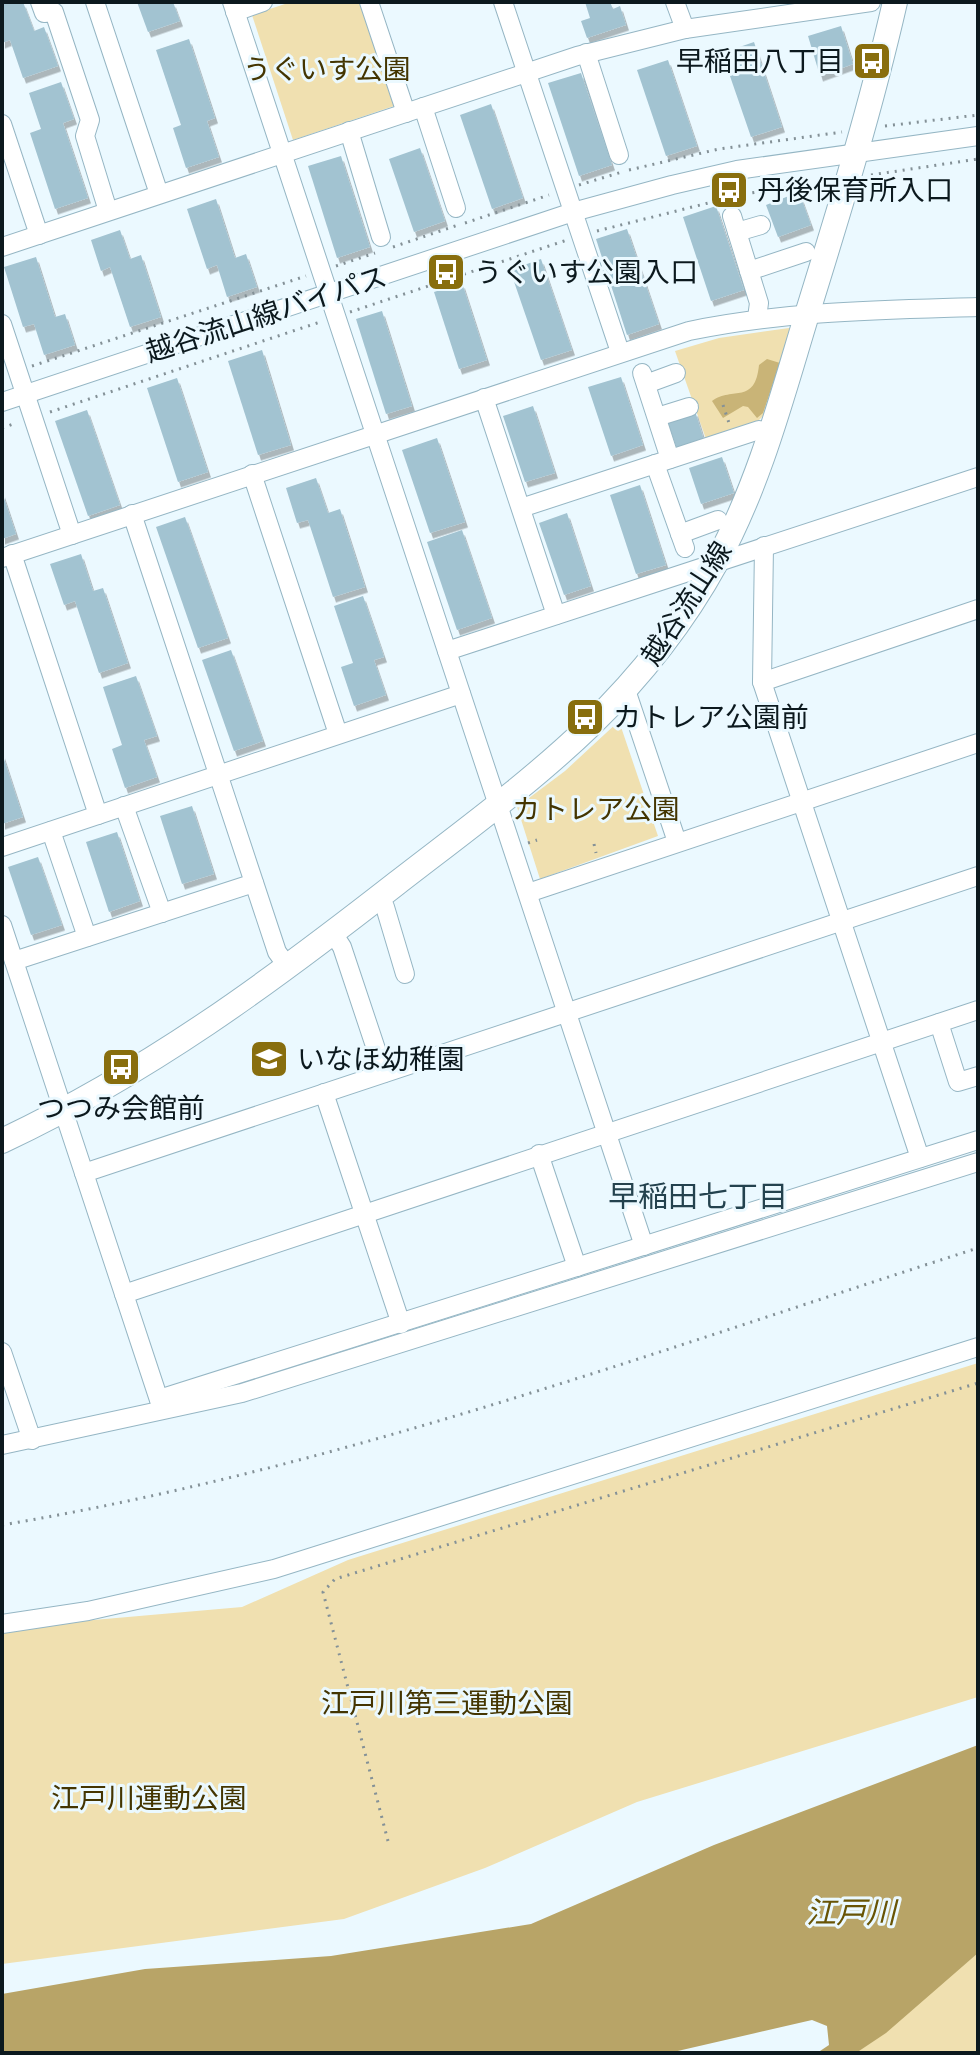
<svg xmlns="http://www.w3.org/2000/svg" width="980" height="2055" font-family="Cabin,'Noto Sans JP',sans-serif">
<defs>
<filter id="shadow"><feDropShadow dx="3" dy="5.5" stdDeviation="0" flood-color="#0004"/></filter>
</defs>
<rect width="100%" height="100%" fill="#ebf9ff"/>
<g fill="#f0e0b0">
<polygon points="291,2 361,2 397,105 293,140 252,15"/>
<polygon points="789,328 793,329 765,414 756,423 706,439 675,351 719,338"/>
<polygon points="619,721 658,836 540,879 517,807 565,771"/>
<polygon points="978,1363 978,1697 637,1802 485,1868 344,1919 2,1964 2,1628 242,1607 348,1560"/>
<polygon points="978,1953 978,2053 856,2053"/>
</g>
<path fill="#c9b477" d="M767,359L780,363L763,413L757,418L748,407L743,406L723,418L712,401C733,386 755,405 759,365Z"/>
<polygon fill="#b8a467" points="978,1745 978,1953 886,2033 856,2053 817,2053 829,2045 827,2026 812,2020 669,2053 2,2053 2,1994 145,1969 331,1956 531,1924 714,1845"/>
<g fill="#a2c3d1" filter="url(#shadow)">
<polygon points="2,2 23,2 34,31 44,27 58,66 23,78 10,40 2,43"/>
<polygon points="137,2 173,2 180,21 148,32"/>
<polygon points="585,2 610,2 613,9 620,6 626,25 587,38 581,21 590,18"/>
<polygon points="841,26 853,64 820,76 808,36"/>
<polygon points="189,39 215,118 207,121 219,157 186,168 173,128 181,125 156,50"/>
<polygon points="754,42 782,127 751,137 722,53"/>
<polygon points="668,60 697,146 666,156 637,70"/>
<polygon points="581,73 612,165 579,176 548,83"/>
<polygon points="61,82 74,119 63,123 88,198 55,209 30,133 41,129 29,93"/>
<polygon points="491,104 523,198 492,209 460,115"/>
<polygon points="420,148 445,221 414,232 389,159"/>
<polygon points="341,156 370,247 337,258 308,166"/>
<polygon points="799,192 811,225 778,237 766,205"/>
<polygon points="216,199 235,258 246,254 257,287 227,297 217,265 207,269 187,209"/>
<polygon points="716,206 744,290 711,301 683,217"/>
<polygon points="627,229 659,324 627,335 596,239"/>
<polygon points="120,230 130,259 141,255 161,317 130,327 110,267 101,271 91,240"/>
<polygon points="36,257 55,317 65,314 75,345 44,355 34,324 23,327 4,267"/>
<polygon points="541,259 572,350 541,360 510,270"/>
<polygon points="462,283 487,360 459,369 434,292"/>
<polygon points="382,311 412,406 386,414 356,319"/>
<polygon points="262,350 291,445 258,455 228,361"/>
<polygon points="621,377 643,445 611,456 588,387"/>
<polygon points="177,378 208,472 178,482 147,388"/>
<polygon points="533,406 555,473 525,482 503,416"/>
<polygon points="87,410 120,505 88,516 55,421"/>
<polygon points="695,411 704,440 677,449 667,420"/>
<polygon points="437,438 465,522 430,533 402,450"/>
<polygon points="722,457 734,493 701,504 689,468"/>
<polygon points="316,478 328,513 340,509 365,587 333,597 308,520 297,523 286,488"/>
<polygon points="640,485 666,565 636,574 610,495"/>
<polygon points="2,492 16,534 2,539"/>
<polygon points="567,513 591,586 564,595 539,523"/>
<polygon points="185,517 228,638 198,648 156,527"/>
<polygon points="462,530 492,618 457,630 427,542"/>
<polygon points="81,554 93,591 103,588 128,663 99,673 75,601 64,605 50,564"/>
<polygon points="363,596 384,657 374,660 386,695 354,706 341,667 353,663 334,606"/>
<polygon points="231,650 263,741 234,751 202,660"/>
<polygon points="136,676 157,736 144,740 157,777 125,788 112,749 122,745 103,687"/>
<polygon points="2,753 23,817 2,824"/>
<polygon points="192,806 214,874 182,884 160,816"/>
<polygon points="117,832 140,901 109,912 86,842"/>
<polygon points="38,857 62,925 31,935 8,867"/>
</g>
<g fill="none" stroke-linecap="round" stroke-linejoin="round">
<g stroke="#95b6c4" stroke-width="20">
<g id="minor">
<polyline points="40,2 44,13 54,12 90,120 85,136 108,211"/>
<polyline points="95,2 159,194"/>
<polyline points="232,2 644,1246"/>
<polyline points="369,2 406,113"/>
<polyline points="503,2 620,352"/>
<polyline points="675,2 685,29"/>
<polyline points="235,12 263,2"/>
<polyline points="586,53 619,155"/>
<polyline points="423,107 456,208"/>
<polyline points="2,124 39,235"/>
<polyline points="349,131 381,237"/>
<polyline points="732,216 759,303 757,318"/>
<polyline points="737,232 761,225"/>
<polyline points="2,247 577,56 685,29 871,2"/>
<polyline points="749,271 806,252"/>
<polyline points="2,324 72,535"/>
<polyline points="642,373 670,459"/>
<polyline points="646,384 676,373"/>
<polyline points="484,398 556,615"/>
<polyline points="2,402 573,212 672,185 737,170 978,136"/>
<polyline points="657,417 689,407"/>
<polyline points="655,464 685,548"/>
<polyline points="252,474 338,734"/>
<polyline points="521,508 759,430 770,432"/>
<polyline points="132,514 277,952 288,967"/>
<polyline points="680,534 718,520"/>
<polyline points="764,546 762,682 920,1158"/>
<polyline points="12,554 98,815"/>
<path d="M2,558L689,331C785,311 881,310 978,307"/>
<polyline points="447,651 978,477"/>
<polyline points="762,682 978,609"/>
<polyline points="626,690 677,842"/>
<polyline points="124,806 162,913"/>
<polyline points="51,831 87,937"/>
<polyline points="2,847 461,694"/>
<polyline points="528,893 978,743"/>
<polyline points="378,899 385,907 405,974"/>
<polyline points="2,925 162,1409"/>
<polyline points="333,933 342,947 384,1073"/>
<polyline points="14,961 254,883"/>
<polyline points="939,1023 958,1082 978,1076"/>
<polyline points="324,1093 401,1324"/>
<polyline points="539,1154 577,1267"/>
<polyline points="84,1173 978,876"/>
<polyline points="124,1294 978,1010"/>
<polyline points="2,1352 32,1440"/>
<polyline points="159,1399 978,1140"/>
<polyline points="2,1445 242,1393 978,1162"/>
<polyline points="2,1624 88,1611 274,1569 978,1347"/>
</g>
</g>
<g stroke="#95b6c4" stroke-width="26">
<path id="major" d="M2,1141C150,1071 269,983 397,883C525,784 637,707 717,561C760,482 782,396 808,311C840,208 871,107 895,2"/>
</g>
<g stroke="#849197" stroke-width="3" stroke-dasharray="2 6" stroke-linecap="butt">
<polyline points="885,126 978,115"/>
<polyline points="629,170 719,149 842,132"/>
<polyline points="871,175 978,159"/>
<polyline points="579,185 622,172"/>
<polyline points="465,223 549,195"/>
<polyline points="597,231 744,194 828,181"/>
<polyline points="393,247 458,225"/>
<polyline points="336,266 375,253"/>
<polyline points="350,312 567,240"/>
<polyline points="32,366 306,276"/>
<polyline points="723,405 729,423"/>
<polyline points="50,412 320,322"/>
<polyline points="2,428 16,423"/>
<polyline points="528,843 537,840"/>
<polyline points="594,844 596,853"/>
<path d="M2,1525C336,1469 656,1351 978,1248"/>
<polyline points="388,1841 323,1592 335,1579 978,1383"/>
</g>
<use href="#minor" stroke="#fff" stroke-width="18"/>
<use href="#major" stroke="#fff" stroke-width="24"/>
</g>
<defs>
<g id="bus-square" transform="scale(2)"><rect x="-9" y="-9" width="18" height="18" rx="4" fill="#886e0e" stroke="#ebf9ff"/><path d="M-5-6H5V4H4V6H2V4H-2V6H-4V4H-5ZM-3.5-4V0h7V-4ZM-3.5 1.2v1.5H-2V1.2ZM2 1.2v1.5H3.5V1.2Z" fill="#fff"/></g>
<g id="school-square" transform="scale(2)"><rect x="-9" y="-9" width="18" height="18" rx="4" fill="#886e0e" stroke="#ebf9ff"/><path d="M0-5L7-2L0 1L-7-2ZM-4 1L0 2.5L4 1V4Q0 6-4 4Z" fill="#fff"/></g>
</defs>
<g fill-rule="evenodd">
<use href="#bus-square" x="872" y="61"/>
<use href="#bus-square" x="729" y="190"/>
<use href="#bus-square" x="446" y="272"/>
<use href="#bus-square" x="585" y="717"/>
<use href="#school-square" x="269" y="1059"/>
<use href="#bus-square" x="121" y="1067"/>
</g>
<g text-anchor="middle" stroke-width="6" stroke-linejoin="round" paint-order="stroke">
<g font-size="28" fill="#0c191e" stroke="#ebf9ff" text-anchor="start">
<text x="844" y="71" text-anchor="end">早稲田八丁目</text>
<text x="757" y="200">丹後保育所入口</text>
<text x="474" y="282">うぐいす公園入口</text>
<text x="613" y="727">カトレア公園前</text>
<text x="297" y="1069">いなほ幼稚園</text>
<text x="121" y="1118" text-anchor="middle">つつみ会館前</text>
</g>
<g font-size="28" fill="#443501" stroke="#ebf9ff">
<text x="327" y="79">うぐいす公園</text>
<text x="596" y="819">カトレア公園</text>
<text x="447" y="1713">江戸川第三運動公園</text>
<text x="149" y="1808">江戸川運動公園</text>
</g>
<g font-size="28" fill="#0c191e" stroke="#ebf9ff">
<text transform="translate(266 314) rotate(-18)" y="10">越谷流山線バイパス</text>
<text transform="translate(686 603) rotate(-57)" y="10">越谷流山線</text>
</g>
<g font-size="30" fill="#24424e" stroke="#ebf9ff">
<text x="698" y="1207">早稲田七丁目</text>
</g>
<g font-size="30" font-style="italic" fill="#685405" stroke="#ebf9ff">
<text x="851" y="1923">江戸川</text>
</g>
</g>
<rect width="980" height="2055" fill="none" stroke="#0c191e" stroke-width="8"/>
</svg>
